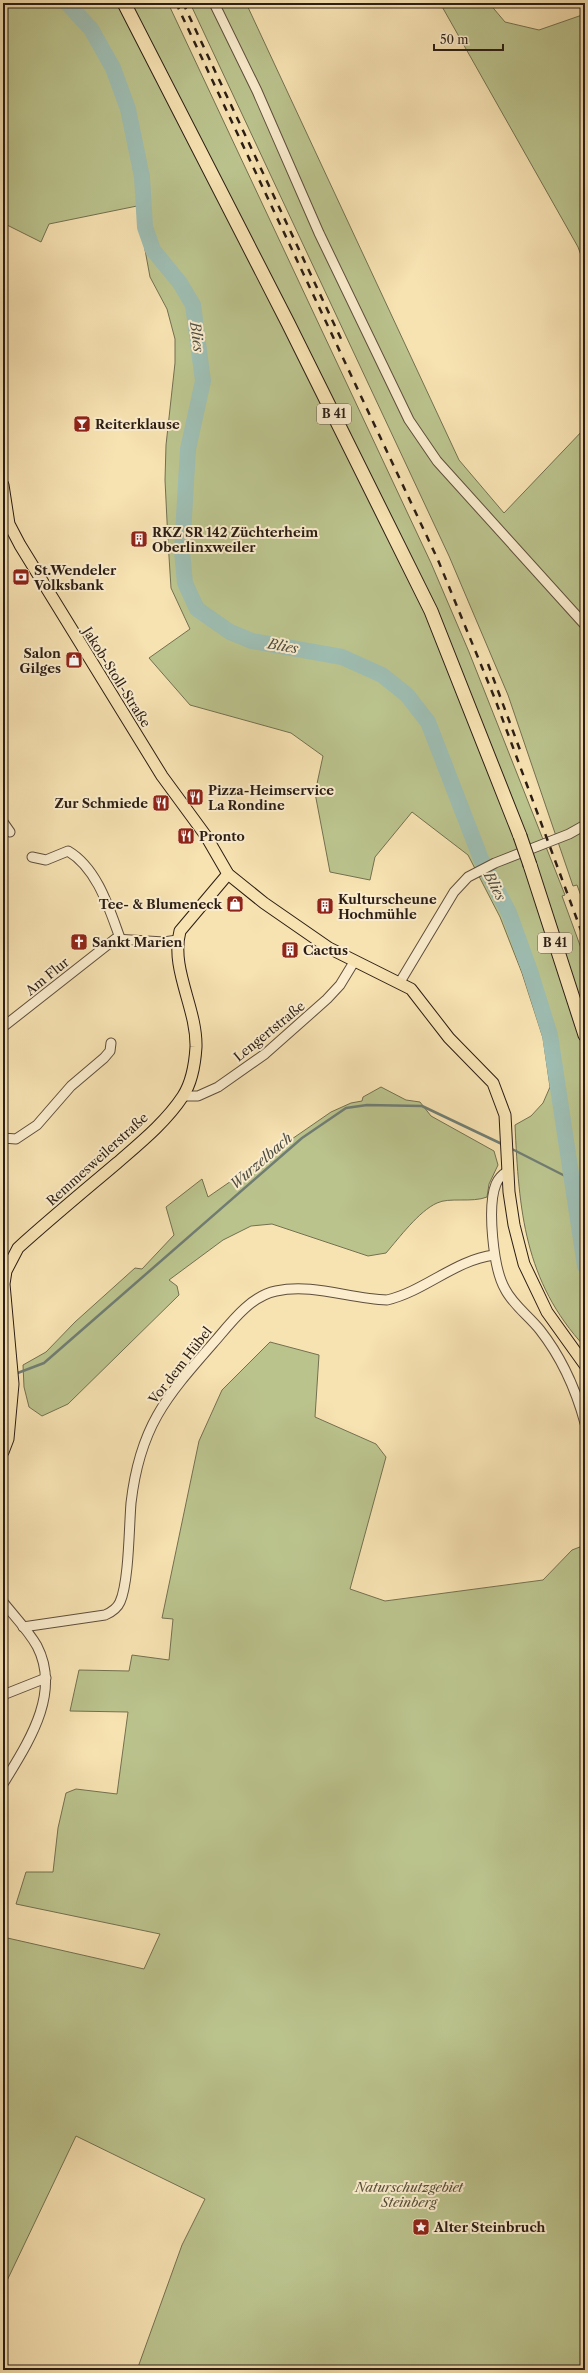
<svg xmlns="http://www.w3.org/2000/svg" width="588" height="2373" font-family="'Libre Caslon Text',serif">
<rect width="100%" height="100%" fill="#f7e2b2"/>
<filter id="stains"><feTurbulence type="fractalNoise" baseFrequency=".005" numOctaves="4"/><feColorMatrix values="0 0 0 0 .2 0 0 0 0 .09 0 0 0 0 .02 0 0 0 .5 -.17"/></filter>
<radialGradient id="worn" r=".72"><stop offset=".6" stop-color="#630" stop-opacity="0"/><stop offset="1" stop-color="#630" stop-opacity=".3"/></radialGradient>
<g fill="#bbc38d" stroke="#737050">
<path d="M3,3H168L431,563L469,652L565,895L562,896L585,959V1347C524,1281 519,1210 515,1125L531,1116L543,1103L550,1087L543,1038L522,973L500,917L468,855L412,812L375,857L370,880L330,872L315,793L323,756L291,733L190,705L149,658L190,629L171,588L168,541L165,480L166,445L175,363V339L167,309L150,277L137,206L49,224L41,242L3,223Z"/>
<polygon points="190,3 246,3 459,460 504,513 585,428 585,907 577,885 573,886 508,695 449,556"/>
<polygon points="440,3 489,3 505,22 539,30 585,14 585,266 578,247"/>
<path d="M381,1087L406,1100L420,1102L431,1116L494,1151L498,1165L489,1184L487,1197C472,1203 449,1197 437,1203C419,1211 399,1238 386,1253L368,1256L272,1224L251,1226L223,1240L169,1280L177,1286L179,1295L68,1404L42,1416L29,1407L24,1387L23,1365L46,1352L75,1322L135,1268L142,1269L174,1235L166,1207L202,1179L208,1197L331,1112L351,1103L362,1101L363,1097Z"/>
<polygon points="270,1342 319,1355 315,1417 376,1444 386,1457 350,1589 385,1601 543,1580 572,1550 585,1545 585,2370 137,2370 182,2245 205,2199 76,2136 3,2289 3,1937 144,1969 160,1934 16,1904 26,1872 53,1872 58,1828 66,1793 76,1789 117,1794 128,1712 70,1711 79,1670 129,1671 132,1655 169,1660 173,1619 162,1618 199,1441 222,1390"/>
</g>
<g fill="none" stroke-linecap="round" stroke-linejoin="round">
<g stroke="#707d73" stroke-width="2.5">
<polyline points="510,1148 571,1179"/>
<polyline points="15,1374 44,1363 302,1138 346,1108 367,1105 422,1106 504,1145"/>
<polyline points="3,1378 10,1376"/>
</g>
<polyline stroke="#9ebdb2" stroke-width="16" points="67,3 91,29 113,68 128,109 142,177 145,227 153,250 180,283 193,305 203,381 188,449 182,551 185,583 197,609 230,632 252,641 342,657 382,675 407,695 428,722 481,859 509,913 530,971 550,1035 585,1266"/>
<g stroke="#5e4e3c" stroke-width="11">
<g id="minor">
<polyline points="214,3 257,91 319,233 409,420 437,461 585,625"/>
<polyline points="3,822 10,832"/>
<path d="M32,857L46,860L68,851C97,868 109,908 120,938"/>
<polyline points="400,982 454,892 468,877 495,863 569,834 585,825"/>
<polyline points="3,1027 115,939 164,942 177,940"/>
<polyline points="183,1096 198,1096 218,1087 265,1054 327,999 340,985 354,962"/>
<polyline points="3,1138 16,1139 37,1125 71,1086 104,1058 110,1051 111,1043"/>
<path d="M508,1171C503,1174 498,1179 496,1184C487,1206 493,1268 505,1289C513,1305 529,1316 540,1330C562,1358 576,1390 585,1423"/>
<path d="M3,1602C14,1616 28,1630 37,1646C62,1694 27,1744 3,1784"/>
<path d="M23,1627L105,1615C112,1612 117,1609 120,1602C129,1582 129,1527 131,1503C140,1425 167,1396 216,1340C232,1321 251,1296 276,1291C313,1283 350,1299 387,1300C425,1291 455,1260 494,1255"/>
<polyline points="3,1695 46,1678"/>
</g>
</g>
<g stroke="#2b1d14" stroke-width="13">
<g id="major">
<polyline points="3,485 9,524 20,545 162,776 206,836 228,874 264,903 329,948 411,989 449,1038 493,1083 505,1115 509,1192 514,1225 524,1264 547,1312 585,1365"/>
<path d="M3,1452L8,1439L13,1384L4,1284L6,1271L18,1248C50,1219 84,1191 117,1163C140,1143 166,1122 183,1096C192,1082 195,1063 196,1047C197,1008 170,969 180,931L228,874"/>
</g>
</g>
<g stroke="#2b1d14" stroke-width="15">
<g id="highway">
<polyline points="124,3 288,323 431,611 520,836"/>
<polyline points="530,865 585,1035"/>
</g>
</g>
<use href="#minor" stroke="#faeccd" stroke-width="9"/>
<use href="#major" stroke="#f7e2b2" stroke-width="11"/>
<use href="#highway" stroke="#f7e2b2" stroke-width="13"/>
<g stroke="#2b1d14" stroke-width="2.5" stroke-dasharray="7 7" stroke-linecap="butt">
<polyline points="176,3 438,560 495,699 585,941"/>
<polyline points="183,3 343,343"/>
<polyline points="488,664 520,750"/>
</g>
<g stroke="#2b1d14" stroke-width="15" stroke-linecap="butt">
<polyline id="highway-bridge" points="520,836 530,865"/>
</g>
<use href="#highway-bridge" stroke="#f7e2b2" stroke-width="13"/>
</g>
<defs>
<g id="bar-square" transform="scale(0.9)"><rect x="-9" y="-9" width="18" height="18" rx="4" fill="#8f2418" stroke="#faeccd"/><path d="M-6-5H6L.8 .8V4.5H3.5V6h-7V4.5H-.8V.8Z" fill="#fff"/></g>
<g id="building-square" transform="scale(0.9)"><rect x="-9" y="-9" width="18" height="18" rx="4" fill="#8f2418" stroke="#faeccd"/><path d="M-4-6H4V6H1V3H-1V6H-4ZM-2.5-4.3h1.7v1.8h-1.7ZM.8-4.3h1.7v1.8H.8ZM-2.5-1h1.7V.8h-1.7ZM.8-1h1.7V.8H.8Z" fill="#fff"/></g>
<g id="bank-square" transform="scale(0.9)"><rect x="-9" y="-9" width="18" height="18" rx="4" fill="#8f2418" stroke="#faeccd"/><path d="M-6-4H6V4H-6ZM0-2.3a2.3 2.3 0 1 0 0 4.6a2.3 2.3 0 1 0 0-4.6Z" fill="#fff"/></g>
<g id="shop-square" transform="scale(0.9)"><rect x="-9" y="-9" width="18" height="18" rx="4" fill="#8f2418" stroke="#faeccd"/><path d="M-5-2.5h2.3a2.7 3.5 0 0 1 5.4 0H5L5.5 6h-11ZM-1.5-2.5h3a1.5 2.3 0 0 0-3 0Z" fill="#fff"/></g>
<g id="restaurant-square" transform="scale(0.9)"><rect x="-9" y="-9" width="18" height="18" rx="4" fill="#8f2418" stroke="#faeccd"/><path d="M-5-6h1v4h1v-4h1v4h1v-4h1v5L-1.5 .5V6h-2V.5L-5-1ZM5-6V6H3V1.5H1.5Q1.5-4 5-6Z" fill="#fff"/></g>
<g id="church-square" transform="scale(0.9)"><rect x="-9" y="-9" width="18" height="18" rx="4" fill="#8f2418" stroke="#faeccd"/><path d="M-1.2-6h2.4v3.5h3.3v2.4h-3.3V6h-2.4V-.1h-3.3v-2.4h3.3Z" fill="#fff"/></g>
<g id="sight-square" transform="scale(0.9)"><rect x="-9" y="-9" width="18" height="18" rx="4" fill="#8f2418" stroke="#faeccd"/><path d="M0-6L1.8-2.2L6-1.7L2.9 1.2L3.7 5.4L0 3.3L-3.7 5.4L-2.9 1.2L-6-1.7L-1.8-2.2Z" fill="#fff"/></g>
</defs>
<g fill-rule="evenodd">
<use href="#bar-square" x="82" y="424"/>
<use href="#building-square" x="139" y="539"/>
<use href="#bank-square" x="21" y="577"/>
<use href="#shop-square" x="74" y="660"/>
<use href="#restaurant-square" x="195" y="797"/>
<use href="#restaurant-square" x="161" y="803"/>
<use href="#restaurant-square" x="186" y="836"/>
<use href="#shop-square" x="235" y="904"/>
<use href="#building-square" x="325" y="906"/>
<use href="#church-square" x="79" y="942"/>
<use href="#building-square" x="290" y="950"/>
<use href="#sight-square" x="421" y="2227"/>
</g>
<g text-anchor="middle" stroke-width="4" stroke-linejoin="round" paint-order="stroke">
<g fill="#faeccd" stroke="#695b4c" stroke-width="1">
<rect x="317" y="404" width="34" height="20" rx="3"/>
<rect x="538" y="933" width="34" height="20" rx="3"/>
</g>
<g font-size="12" font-weight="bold" fill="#2b1d14">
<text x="334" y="418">B 41</text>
<text x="555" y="947">B 41</text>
</g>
<g font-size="13" font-weight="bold" fill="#2b1d14" stroke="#faeccd" text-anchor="start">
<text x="95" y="429">Reiterklause</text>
<text x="152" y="537">RKZ SR 142 Züchterheim<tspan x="152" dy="15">Oberlinxweiler</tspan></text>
<text x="34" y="575">St.Wendeler<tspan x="34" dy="15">Volksbank</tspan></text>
<text x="61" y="658" text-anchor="end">Salon<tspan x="61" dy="15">Gilges</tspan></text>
<text x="208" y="795">Pizza-Heimservice<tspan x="208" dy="15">La Rondine</tspan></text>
<text x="148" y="808" text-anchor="end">Zur Schmiede</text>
<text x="199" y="841">Pronto</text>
<text x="338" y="904">Kulturscheune<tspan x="338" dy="15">Hochmühle</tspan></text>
<text x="222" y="909" text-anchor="end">Tee- &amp; Blumeneck</text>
<text x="92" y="947">Sankt Marien</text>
<text x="303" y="955">Cactus</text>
<text x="434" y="2232">Alter Steinbruch</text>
</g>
<g font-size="13" fill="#2b1d14" stroke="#faeccd">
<text transform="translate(117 677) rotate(58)" y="5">Jakob-Stoll-Straße</text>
<text transform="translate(47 976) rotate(-39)" y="5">Am Flur</text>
<text transform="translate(269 1031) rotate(-39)" y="5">Lengertstraße</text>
<text transform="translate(97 1159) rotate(-42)" y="5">Remmesweilerstraße</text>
<text transform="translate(180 1365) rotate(-52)" y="5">Vor dem Hübel</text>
</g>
<g font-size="13" font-style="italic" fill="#564f38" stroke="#faeccd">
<text x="409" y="2192">Naturschutzgebiet<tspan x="409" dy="15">Steinberg</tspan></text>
</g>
<g font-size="14" font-style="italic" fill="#4e4d43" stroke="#faeccd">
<text transform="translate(197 337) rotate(82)" y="5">Blies</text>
<text transform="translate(283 646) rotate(10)" y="5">Blies</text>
<text transform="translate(495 886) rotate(63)" y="5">Blies</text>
<text transform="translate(261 1161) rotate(-41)" y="5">Wurzelbach</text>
</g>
</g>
<rect width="588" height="2373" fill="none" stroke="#f7e2b2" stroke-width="16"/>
<rect x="4" y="4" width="580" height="2365" fill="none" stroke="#2b1d14" stroke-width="2"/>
<rect x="8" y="8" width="572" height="2357" fill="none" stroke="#2b1d14"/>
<path d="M434 44v6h69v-6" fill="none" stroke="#2b1d14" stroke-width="2"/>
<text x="440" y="44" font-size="12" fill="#2b1d14" stroke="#faeccd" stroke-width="3" paint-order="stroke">50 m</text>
<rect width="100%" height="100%" filter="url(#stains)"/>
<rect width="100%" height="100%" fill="url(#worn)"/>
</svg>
